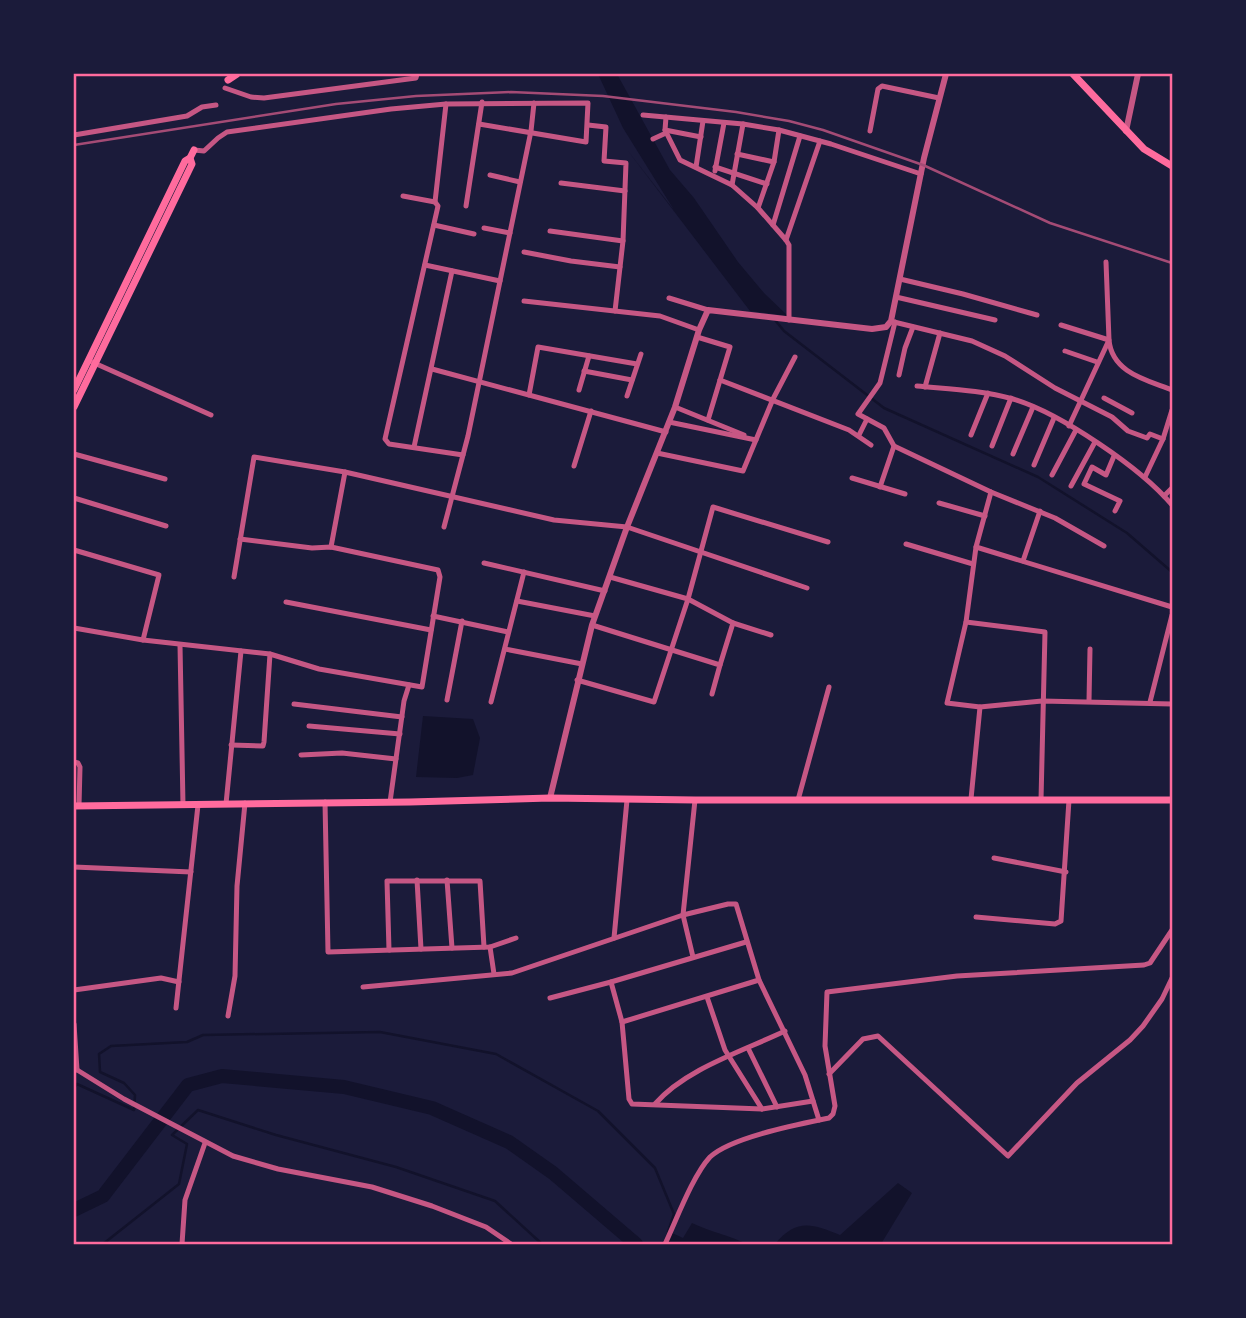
<svg xmlns="http://www.w3.org/2000/svg" width="1246" height="1318" font-family="'Libre Baskerville',serif">
<rect width="100%" height="100%" fill="#1b1b3a"/>
<g fill="#12122b">
<polygon points="598,74 617,74 670,170 694,198 738,262 764,293 788,316 750,311 628,151 674,210 623,128"/>
<polygon points="423,716 473,719 480,738 473,775 457,778 416,777"/>
<path d="M898,1183L912,1193L881,1244H775C797,1218 812,1224 840,1235Z"/>
<path d="M692,1223C710,1232 729,1235 747,1244H662L668,1231L683,1238Z"/>
</g>
<g fill="none" stroke-linecap="round" stroke-linejoin="round">
<g stroke="#12122b" stroke-width="2.5">
<polyline points="775,320 784,331 884,408 1038,477 1127,533 1172,572"/>
<polyline points="74,1088 77,1084 134,1110 135,1095 124,1083 100,1072 99,1054 111,1046 187,1042 203,1035 380,1032 496,1054 598,1111 655,1168 674,1214 668,1232"/>
<polyline points="103,1244 179,1184 187,1144 172,1135 198,1110 276,1135 396,1167 495,1201 542,1244"/>
</g>
<polyline stroke="#12122b" stroke-width="14" points="74,1210 103,1196 188,1085 222,1076 344,1087 432,1108 509,1142 553,1173 636,1244"/>
<g stroke="#c65784" stroke-width="5">
<polyline points="225,88 251,97 264,98 416,78 417,74"/>
<polyline points="446,104 435,202 438,206 385,439 389,444 463,455"/>
<polyline points="643,115 743,124 779,130 831,144 921,174"/>
<polyline points="666,117 665,130 680,160 732,185 758,208 786,240 789,245 789,320"/>
<polyline points="588,125 606,127 604,161 626,163 623,241 615,311"/>
<polyline points="665,130 701,137"/>
<polyline points="870,131 878,89 882,86 939,98"/>
<polyline points="74,135 187,116 202,107 216,105"/>
<polyline points="653,139 666,133"/>
<polyline points="194,150 204,151 218,138 227,132 391,109 446,104 588,103 586,142 479,124"/>
<polyline points="737,154 774,162"/>
<polyline points="696,167 703,121"/>
<polyline points="715,167 767,184"/>
<polyline points="715,171 724,123"/>
<polyline points="490,175 520,182"/>
<polyline points="561,183 625,191"/>
<polyline points="732,185 743,124"/>
<polyline points="403,196 435,202"/>
<polyline points="466,206 482,102"/>
<polyline points="758,208 774,162 779,130"/>
<polyline points="434,225 474,234"/>
<polyline points="773,225 800,136"/>
<polyline points="484,228 510,233"/>
<polyline points="550,231 623,241"/>
<polyline points="786,240 820,141"/>
<polyline points="524,252 571,261 620,267"/>
<polyline points="425,265 500,281"/>
<polyline points="900,279 963,294 1037,315"/>
<polyline points="896,297 995,320"/>
<polyline points="669,298 708,310"/>
<polyline points="524,301 660,316 699,330"/>
<polyline points="894,322 972,341 1005,356 1055,388 1112,417 1128,431 1147,438 1150,434 1163,439"/>
<polyline points="895,322 880,383 858,414 884,428 894,446 991,492 1055,518 1104,546"/>
<path d="M1061,325L1109,340C1112,373 1147,380 1172,390"/>
<polyline points="697,337 730,347 708,420"/>
<polyline points="1065,351 1097,362"/>
<polyline points="92,362 211,415"/>
<polyline points="432,369 666,432"/>
<polyline points="584,371 632,380"/>
<polyline points="899,375 905,348 913,327"/>
<polyline points="720,380 849,430 871,445"/>
<path d="M917,386C949,389 982,390 1013,399C1060,413 1141,468 1172,505"/>
<polyline points="925,387 940,333"/>
<polyline points="579,390 589,356"/>
<polyline points="529,395 538,347 637,364"/>
<polyline points="627,396 641,354"/>
<polyline points="1104,398 1132,413"/>
<polyline points="675,407 744,435"/>
<polyline points="669,422 756,440"/>
<polyline points="1069,426 1109,340 1106,262"/>
<polyline points="859,435 867,419"/>
<polyline points="971,435 988,393"/>
<polyline points="992,446 1011,398"/>
<polyline points="414,447 452,271"/>
<polyline points="657,453 743,471 773,399 795,357"/>
<polyline points="74,454 165,479"/>
<polyline points="1013,454 1033,407"/>
<polyline points="1114,456 1106,475 1092,467 1084,484 1120,501 1115,511"/>
<polyline points="1034,465 1054,418"/>
<polyline points="574,466 591,411"/>
<polyline points="1052,475 1076,430"/>
<polyline points="1145,477 1163,439 1172,410"/>
<polyline points="852,478 905,494"/>
<polyline points="1071,486 1095,442"/>
<polyline points="880,487 894,446"/>
<polyline points="991,492 976,547 966,622 947,703 980,707 1042,701 1172,704"/>
<polyline points="1164,496 1172,488"/>
<polyline points="74,498 166,526"/>
<polyline points="939,503 985,516"/>
<polyline points="444,527 468,436 531,131 534,103"/>
<polyline points="906,544 973,564"/>
<polyline points="331,547 345,472"/>
<polyline points="976,547 1172,607"/>
<polyline points="74,550 159,575 143,640"/>
<polyline points="1023,561 1040,511"/>
<polyline points="484,563 605,591"/>
<polyline points="234,577 254,457 345,472 554,520 627,527 807,588"/>
<polyline points="610,577 688,599 733,623 771,635"/>
<polyline points="517,601 595,616"/>
<polyline points="286,602 431,630"/>
<polyline points="433,616 508,632"/>
<polyline points="966,622 1045,632 1041,800"/>
<polyline points="592,625 720,665 712,694"/>
<polyline points="74,628 143,640 270,654 319,669 422,687 440,577 438,570 331,547 312,548 240,539"/>
<polyline points="180,645 183,805"/>
<polyline points="505,649 582,664"/>
<polyline points="720,665 733,623"/>
<polyline points="577,680 654,702 688,599 713,507 828,542"/>
<polyline points="447,700 462,621"/>
<polyline points="1089,701 1090,649"/>
<polyline points="491,702 524,572"/>
<polyline points="1150,702 1172,615"/>
<polyline points="294,704 402,717"/>
<polyline points="309,726 400,734"/>
<polyline points="231,745 263,746 264,742 270,654"/>
<polyline points="301,755 342,753 396,759"/>
<polyline points="74,762 78,763 80,767 79,806"/>
<polyline points="971,799 980,707"/>
<polyline points="798,800 829,687"/>
<polyline points="325,802 328,952 490,947 516,938"/>
<polyline points="390,802 404,701 409,685"/>
<polyline points="226,804 241,651"/>
<polyline points="994,858 1066,872"/>
<polyline points="74,867 191,872"/>
<polyline points="417,880 421,949"/>
<polyline points="447,880 452,948"/>
<polyline points="976,917 1055,924 1061,921 1069,800"/>
<polyline points="614,938 627,800"/>
<polyline points="490,947 494,974"/>
<polyline points="389,950 387,881 480,881 484,947"/>
<polyline points="693,957 683,915 695,800"/>
<polyline points="611,982 622,1022 629,1099 632,1104 762,1109 813,1101"/>
<polyline points="363,987 512,973 683,915 728,904 736,904 759,980 805,1075 819,1120"/>
<polyline points="74,990 161,978 179,982"/>
<polyline points="707,997 725,1050 762,1109"/>
<polyline points="550,998 611,982 746,942"/>
<polyline points="176,1008 198,805"/>
<polyline points="228,1016 235,976 237,886 245,803"/>
<polyline points="622,1022 759,980"/>
<polyline points="74,1024 77,1070"/>
<polyline points="748,1048 777,1107"/>
<polyline points="74,1068 124,1099 233,1156 278,1169 372,1187 432,1206 486,1227 511,1244"/>
<polyline points="829,1074 863,1039 878,1036 1008,1156 1077,1083 1130,1040 1143,1026 1162,999 1172,978"/>
<path d="M655,1104C685,1069 743,1051 785,1031"/>
<polyline points="182,1244 185,1200 205,1143"/>
<path d="M665,1244C676,1221 693,1175 710,1157C731,1137 800,1124 829,1118L833,1114L835,1106L825,1046L827,992L957,976L1144,965L1150,963L1172,930"/>
</g>
<g stroke="#c65784" stroke-width="6">
<polyline points="1126,131 1138,74"/>
<polyline points="550,798 592,625 627,527 675,407 699,330 708,310 872,329 886,327 891,321 924,158 946,74"/>
</g>
<g stroke="#ff6b9d" stroke-width="7">
<polyline points="1073,74 1144,149 1172,166"/>
<polyline points="228,80 237,74"/>
<polyline points="74,390 185,161 190,158 194,150"/>
<polyline points="74,407 192,164 190,158"/>
<polyline points="74,806 410,802 550,798 695,800 1172,800"/>
</g>
<polyline stroke="#a44b75" stroke-width="2.5" points="74,145 336,104 416,96 511,92 603,96 736,112 789,121 823,130 923,165 1050,223 1172,263"/>
</g>
<rect width="1246" height="1318" fill="none" stroke="#1b1b3a" stroke-width="150"/>
<rect x="75" y="75" width="1096" height="1168" fill="none" stroke="#ff6b9d" stroke-width="2.5"/>
</svg>
